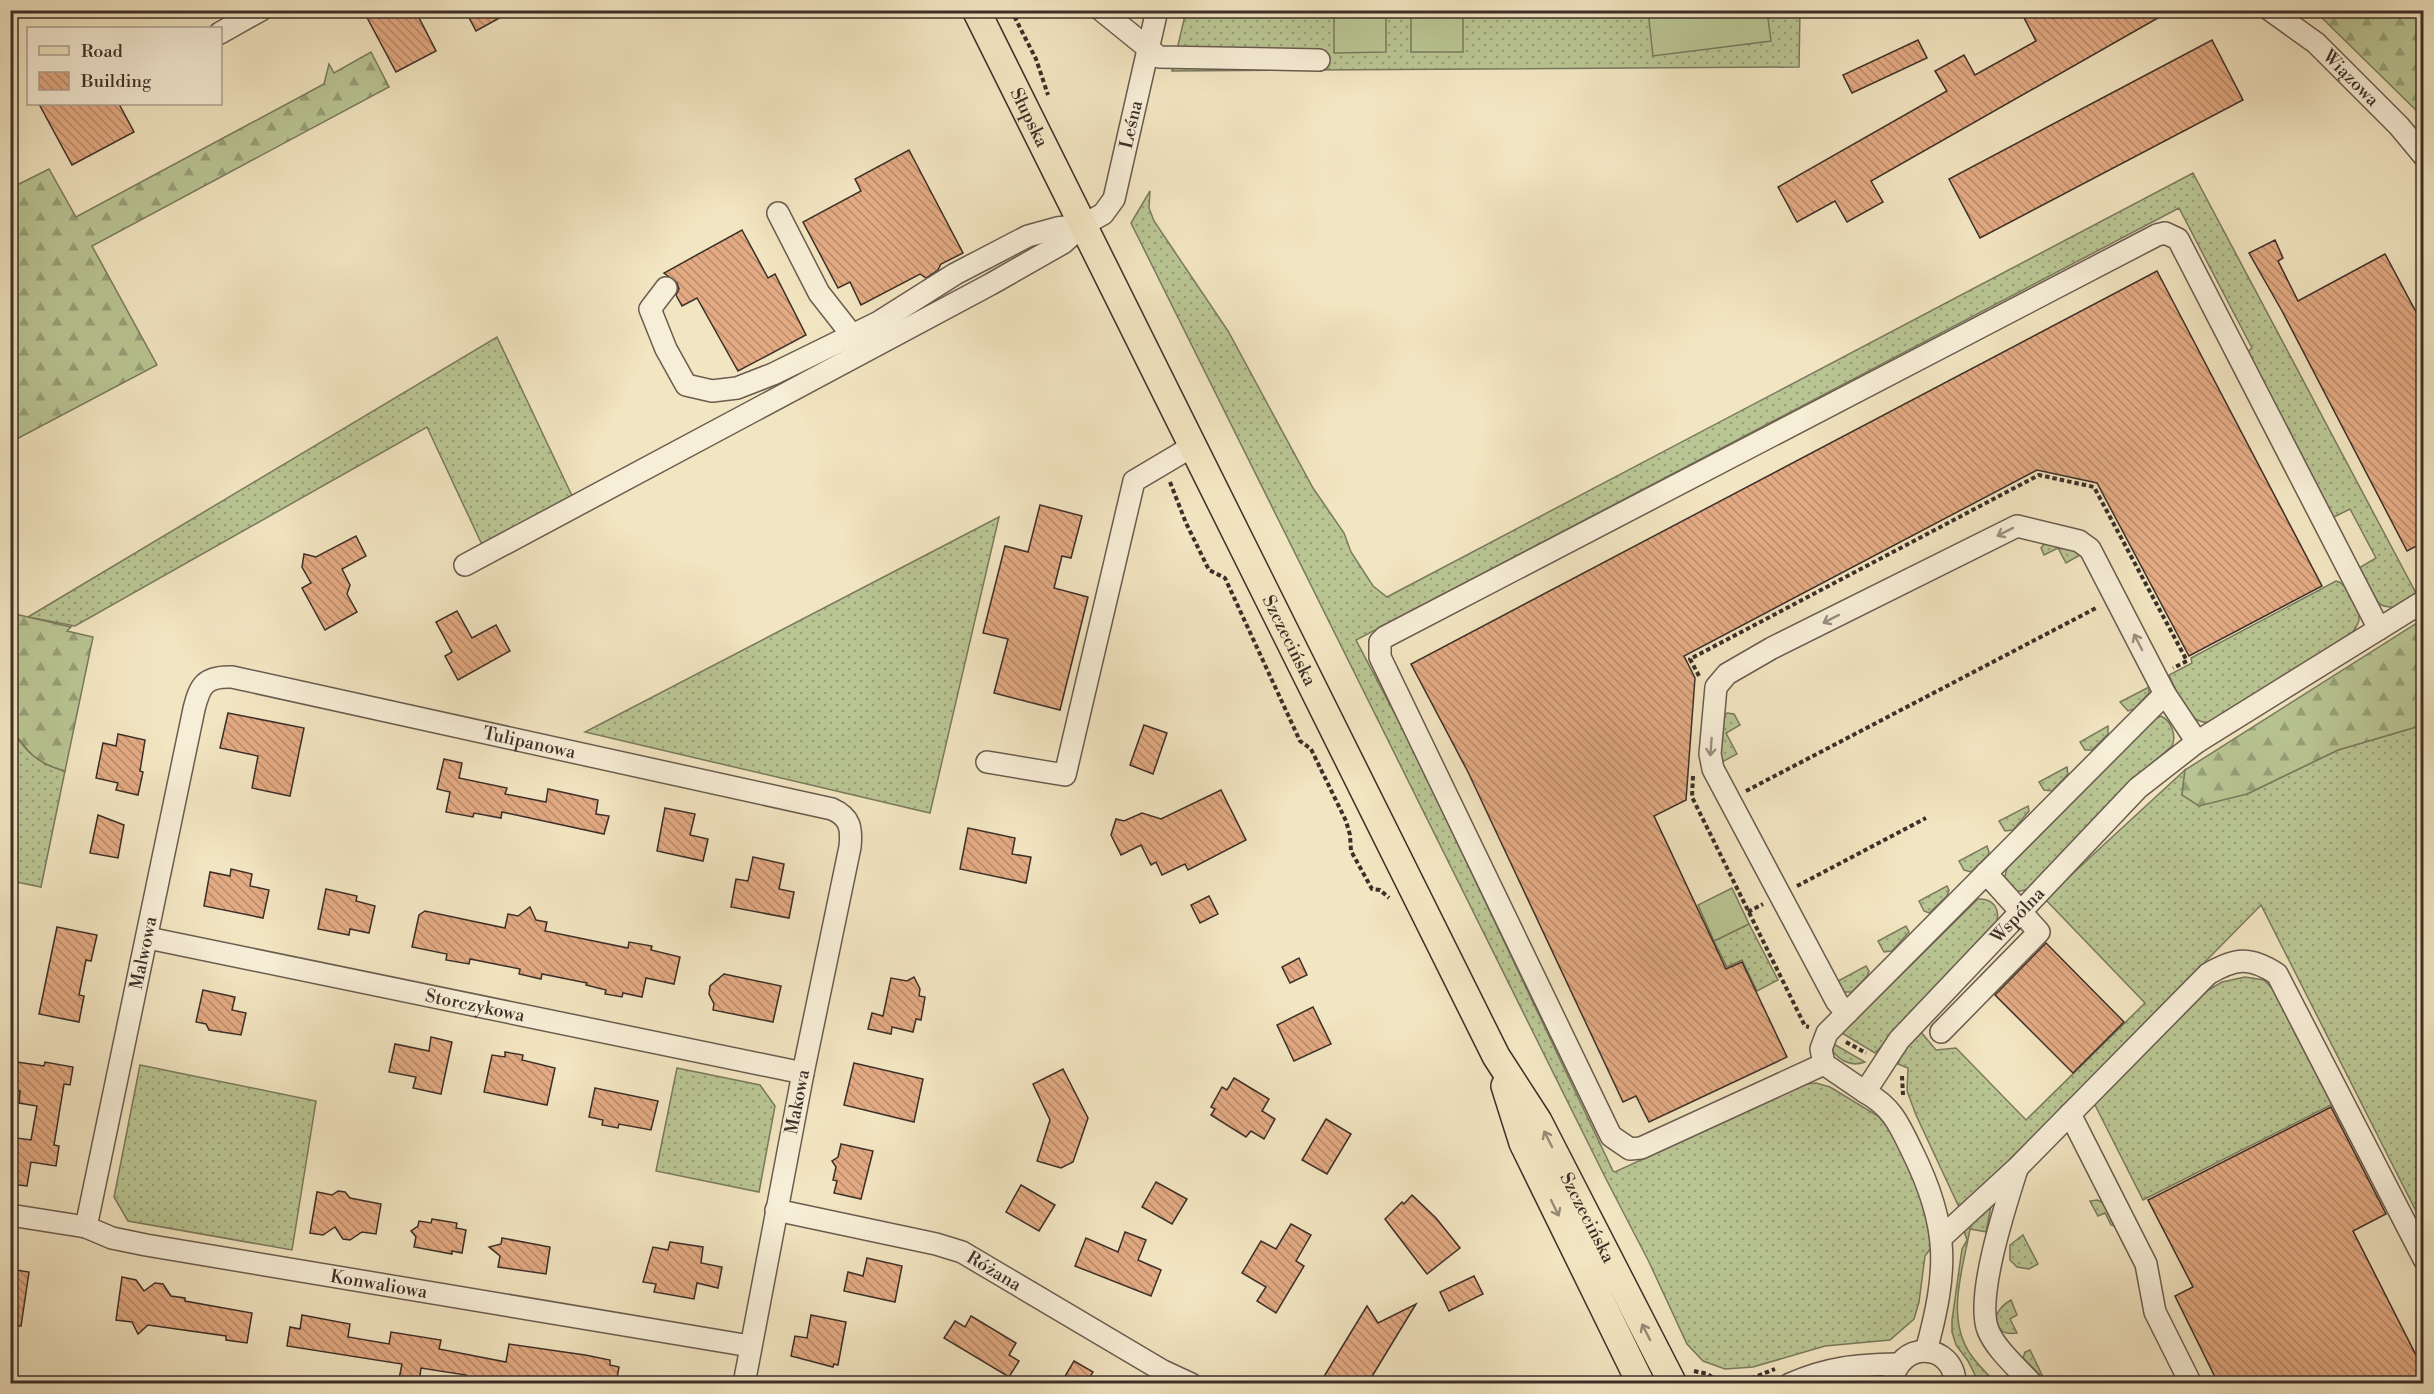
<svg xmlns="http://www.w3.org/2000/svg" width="2434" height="1394" font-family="'Libre Bodoni',serif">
<defs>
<pattern id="grass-dots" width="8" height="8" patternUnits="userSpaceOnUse" patternTransform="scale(1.5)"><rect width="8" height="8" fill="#b9c593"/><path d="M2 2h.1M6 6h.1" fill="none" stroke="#98a078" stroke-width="1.8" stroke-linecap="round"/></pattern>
<pattern id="forest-firs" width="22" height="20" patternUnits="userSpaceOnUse" patternTransform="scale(1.5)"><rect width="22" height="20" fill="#b9c593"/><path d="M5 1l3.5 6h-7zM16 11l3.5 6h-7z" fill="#98a078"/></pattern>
<pattern id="building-back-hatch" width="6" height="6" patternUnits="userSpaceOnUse" patternTransform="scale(1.5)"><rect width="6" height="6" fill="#e3aa83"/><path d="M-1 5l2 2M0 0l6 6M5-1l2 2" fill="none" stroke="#b98b6b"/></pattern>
</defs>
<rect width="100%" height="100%" fill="#f2e5c1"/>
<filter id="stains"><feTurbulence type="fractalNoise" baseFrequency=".00333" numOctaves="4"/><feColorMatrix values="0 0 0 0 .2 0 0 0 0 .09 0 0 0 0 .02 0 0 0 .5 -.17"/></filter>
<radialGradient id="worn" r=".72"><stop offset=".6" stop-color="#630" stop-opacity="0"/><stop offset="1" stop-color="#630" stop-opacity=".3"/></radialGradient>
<g fill="url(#grass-dots)" stroke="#7a7a5e" stroke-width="1.5">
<polygon points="1186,11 1800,11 1799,67 1172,71"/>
<path d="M2193,173L2416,593C2404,602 2394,612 2379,604L2359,568L2376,558L2350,509L2332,518L2246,353L2252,348L2179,208L1356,640L1409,741L1613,1171L1615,1172L1806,1084L1816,1083L1830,1087L1878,1116L1892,1133L1911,1169L1925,1206L1931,1248L1925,1256L1919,1302L1914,1319L1890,1340L1825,1346L1753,1367L1725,1369L1703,1361L1687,1344L1649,1262L1605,1177L1131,223L1150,191L1149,208L1154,221L1228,331L1313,488L1344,533L1351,552L1373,586L1387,597Z"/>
<polygon points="497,337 574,500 484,549 427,427 75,626 28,617"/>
<polygon points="999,517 930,813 585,732"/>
<polygon points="2046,542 2075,550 2080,555 2066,563 2058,548 2044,555 2041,548"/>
<path d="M2336,581C2346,582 2360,609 2359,620C2358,625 2355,629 2352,633L2210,723C2185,723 2179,696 2169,675L2192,663L2191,658Z"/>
<polygon points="2149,687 2149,693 2134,709 2128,711 2120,702"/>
<polygon points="1727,713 1734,714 1740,725 1726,733 1737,754 1722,762 1720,754 1724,716"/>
<path d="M2161,716C2171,721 2177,735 2172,746L2130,782L2029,889L2016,892L2004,880L2007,868L2155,719Z"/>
<polygon points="2423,725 2423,1225 2261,905 1963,1208 1958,1205 1916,1115 1907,1091 1908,1068 1898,1064 1905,1047 1920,1031 1936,1050 1956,1048 2026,1120 2145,1003 2045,899 2185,770 2182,795 2247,794 2338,750"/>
<polygon points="2108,726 2108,734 2092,750 2085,750 2080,742"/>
<path d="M10,728C27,752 36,763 65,771L41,887L11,881Z"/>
<polygon points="2067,767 2068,774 2052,791 2044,790 2039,782"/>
<polygon points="2028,806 2029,811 2013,830 2005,831 1999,821"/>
<polygon points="1987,846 1989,852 1988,855 1971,872 1964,870 1959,861"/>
<polygon points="1947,886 1949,890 1947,896 1929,913 1924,911 1919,901"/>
<path d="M1978,899C1994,898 2001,910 1996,924L1875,1053L1842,1033Z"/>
<polygon points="1749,924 1778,980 1757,991 1742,960 1727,967 1714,941"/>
<polygon points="1906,926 1909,932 1892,951 1884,952 1878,941"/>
<polygon points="1866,966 1869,971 1867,976 1852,992 1844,992 1838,981"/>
<polygon points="2245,977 2264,980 2276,992 2333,1104 2143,1200 2093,1101 2198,996 2222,982"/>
<path d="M1832,1043L1865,1062C1852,1067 1842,1062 1833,1052Z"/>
<polygon points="140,1065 316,1101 292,1250 128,1221 114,1197"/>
<polygon points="677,1068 760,1085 775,1106 759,1192 656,1171"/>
<polygon points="2097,1200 2104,1203 2114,1226 2111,1225 2105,1213 2098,1216 2090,1201"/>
<path d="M1991,1206L1986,1232L1970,1229C1963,1269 1945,1318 1971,1355C1978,1365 1987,1374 1996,1383H1979L1968,1361L1956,1345L1952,1332V1320L1962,1249L1967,1240L1964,1231Z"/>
<polygon points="2023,1235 2038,1264 2029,1269 2017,1267 2010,1260 2010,1245"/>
<path d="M2011,1300L2017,1315L2010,1319L2017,1333C1992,1337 1988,1313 2011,1300Z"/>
<polygon points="2030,1350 2044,1379 2023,1358 2025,1352"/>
</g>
<g fill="url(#forest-firs)" stroke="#7a7a5e" stroke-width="1.5">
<polygon points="2312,11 2423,11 2423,117 2320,16"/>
<polygon points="371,52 389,87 92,246 157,365 11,442 11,188 49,169 76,217 324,84 329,64 334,73"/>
<path d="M11,613L71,627L67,631L93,637L65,771C36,763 27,752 11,728Z"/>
<polygon points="2423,619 2423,725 2338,750 2247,794 2199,806 2182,795 2185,770"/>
</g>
<g fill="#b9c593" stroke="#7a7a5e" stroke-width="1.5">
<polygon points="1334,11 1386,11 1386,52 1334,53"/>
<rect x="1411" y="11" width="52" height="41"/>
<polygon points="1648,11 1767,11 1771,41 1653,56"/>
<polygon points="1732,888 1749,924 1714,941 1698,905"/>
</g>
<g fill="url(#building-back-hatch)" stroke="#3c2f29" stroke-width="1.5">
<polygon points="363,10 415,10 436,51 396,72"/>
<polygon points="465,10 514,10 476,31"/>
<polygon points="2020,10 2172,10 1871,181 1883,202 1847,222 1835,201 1797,222 1778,187 1947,91 1935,71 1964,55 1975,75 2036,41"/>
<polygon points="1918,40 1927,58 1852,93 1843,75"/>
<polygon points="2212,40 2243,100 1980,238 1949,179"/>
<polygon points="39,104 119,104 134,132 72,165"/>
<polygon points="909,150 963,253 941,264 938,270 926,278 920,274 861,305 850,282 838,288 803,222 861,191 855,179"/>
<polygon points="742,230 768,278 775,274 806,335 738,371 697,298 682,306 676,295 679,289 677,283 664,273"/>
<polygon points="2275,240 2283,258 2278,261 2298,301 2385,254 2424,327 2424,542 2407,551 2282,311 2249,253"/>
<polygon points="2157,271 2322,586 2189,656 2097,483 2037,470 1684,656 1695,678 1686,800 1654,816 1726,969 1742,962 1787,1057 1649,1122 1636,1096 1623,1102 1468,772 1411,664"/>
<polygon points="1040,505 1082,516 1071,558 1062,556 1054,588 1088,597 1060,710 994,693 1008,639 983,633 1005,546 1028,552"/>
<polygon points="356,536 366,556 342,569 350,585 347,594 357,612 325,630 302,588 311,583 302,567 304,554 316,557"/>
<polygon points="457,611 472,638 496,625 510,651 458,680 445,656 452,652 436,622"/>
<polygon points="228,713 304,728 290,796 252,788 258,756 220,748"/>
<polygon points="1144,725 1167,733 1153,774 1130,765"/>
<polygon points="118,734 145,740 140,771 143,772 138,795 116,790 118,783 96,778 103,743 116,746"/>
<polygon points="444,759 462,763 459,778 507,788 505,794 546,802 548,789 598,800 596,814 609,816 604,834 502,812 501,818 474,813 473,817 446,812 450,792 437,789"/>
<polygon points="1221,790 1246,840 1188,870 1185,864 1162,875 1156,862 1151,865 1141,845 1121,855 1111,835 1116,819 1124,821 1142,813 1161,819"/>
<polygon points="665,808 695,814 690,835 708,839 703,861 657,851"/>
<polygon points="98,815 124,825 118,858 90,853"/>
<polygon points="968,828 1015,838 1012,854 1031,857 1026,883 960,869"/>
<polygon points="753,857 784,864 779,889 794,892 789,918 731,907 736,879 748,881"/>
<polygon points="231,869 252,874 250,886 269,890 263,918 204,906 210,872 230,876"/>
<polygon points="326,889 357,896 356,901 375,906 369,933 350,929 349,935 318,929"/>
<polygon points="1209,896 1218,914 1200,923 1191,905"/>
<polygon points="530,907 536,920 547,922 545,931 628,948 629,942 652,946 651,950 680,957 674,984 646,978 642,997 623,993 622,997 605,994 606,990 586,985 587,983 542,974 541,979 519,974 520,969 470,959 469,964 446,960 447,954 412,947 419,915 425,911 505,928 508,914 518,916"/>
<polygon points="57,927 97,935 91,961 86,960 79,995 84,996 79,1022 39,1014"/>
<polygon points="2046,943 2124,1022 2073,1073 1995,995"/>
<polygon points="1299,958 1307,975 1290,983 1282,967"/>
<polygon points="724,974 781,986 773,1022 713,1010 714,1004 709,994 710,986"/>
<polygon points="914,977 920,989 919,996 925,997 921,1020 916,1019 913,1032 892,1027 891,1034 868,1029 872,1013 883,1016 891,978 907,981"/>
<polygon points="203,990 235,997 232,1010 246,1013 241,1035 209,1030 206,1024 196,1022"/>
<polygon points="1313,1007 1331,1044 1294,1061 1277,1025"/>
<polygon points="431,1037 452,1042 441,1094 413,1088 416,1077 389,1072 395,1044 429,1051"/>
<polygon points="505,1052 523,1055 522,1060 555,1068 547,1105 484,1092 492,1055 505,1057"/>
<polygon points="10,1061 44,1066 45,1062 73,1067 70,1085 64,1084 54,1145 59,1146 56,1166 31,1162 27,1186 10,1184 10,1137 31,1140 37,1106 19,1103 20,1091 10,1090"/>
<polygon points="854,1063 923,1079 914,1122 844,1105"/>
<polygon points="1063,1069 1088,1118 1073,1162 1061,1168 1037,1161 1050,1120 1033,1084"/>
<polygon points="1234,1078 1269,1099 1262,1111 1275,1119 1264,1139 1251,1131 1246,1137 1211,1115 1215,1109 1211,1107 1222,1087 1227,1090"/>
<polygon points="595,1088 658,1101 651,1130 619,1124 618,1128 602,1125 603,1120 589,1117"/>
<polygon points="2331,1107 2386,1214 2353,1231 2424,1371 2424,1383 2218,1383 2175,1296 2193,1287 2148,1200"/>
<polygon points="1326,1119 1351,1134 1327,1174 1302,1160"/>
<polygon points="841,1144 873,1151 861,1199 834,1193 837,1181 833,1180 836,1167 832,1161 838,1157"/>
<polygon points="1156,1182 1187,1199 1172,1224 1142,1207"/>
<polygon points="1021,1185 1055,1205 1039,1231 1006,1212"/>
<polygon points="338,1191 345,1192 350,1198 381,1204 376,1234 362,1232 350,1240 343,1239 335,1227 323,1235 310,1233 317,1192 332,1195"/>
<polygon points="1412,1195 1436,1218 1460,1248 1427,1274 1385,1219 1402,1202 1404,1204"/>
<polygon points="432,1219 457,1223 456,1228 466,1230 462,1253 452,1251 452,1254 414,1247 416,1237 411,1231 418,1226 419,1221 431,1223"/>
<polygon points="1291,1224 1311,1235 1296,1261 1304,1266 1276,1313 1257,1301 1266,1287 1242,1273 1261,1241 1276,1249"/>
<polygon points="1125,1232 1146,1240 1138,1260 1161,1270 1151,1296 1075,1266 1086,1238 1118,1252"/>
<polygon points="502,1238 550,1247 546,1274 498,1267 500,1256 489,1247 501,1244"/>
<polygon points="670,1242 703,1247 701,1263 722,1267 718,1288 697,1283 694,1299 654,1292 656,1284 643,1282 653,1247 668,1250"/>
<polygon points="867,1258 902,1266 895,1302 844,1291 848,1272 863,1276"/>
<polygon points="10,1269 29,1272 21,1326 10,1326"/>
<polygon points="1474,1276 1483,1294 1449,1311 1440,1292"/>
<polygon points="122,1277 136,1280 144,1291 155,1283 163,1284 171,1296 185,1298 185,1301 252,1313 247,1343 226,1340 226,1336 148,1325 138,1334 132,1322 116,1320"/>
<polygon points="1416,1304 1368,1383 1320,1383 1367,1306 1378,1323"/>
<polygon points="302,1315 350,1324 348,1337 389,1344 391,1332 441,1340 439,1349 506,1362 509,1344 585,1355 610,1360 610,1365 619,1367 616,1383 567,1383 527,1376 526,1383 479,1383 465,1381 466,1375 421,1368 419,1383 399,1379 402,1364 287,1346 290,1327 300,1329"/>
<polygon points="811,1315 846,1322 838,1365 834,1364 833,1367 791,1356 795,1336 807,1338"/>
<polygon points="971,1316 1016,1343 1009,1355 1019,1361 1009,1377 944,1338 955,1321 965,1327"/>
<polygon points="1074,1361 1093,1372 1086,1383 1061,1383"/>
</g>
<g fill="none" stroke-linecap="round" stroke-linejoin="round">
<g stroke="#6a5c4f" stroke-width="24">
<g id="minor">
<polyline points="1101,10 1159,57 1319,60"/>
<path id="s1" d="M2270,10L2316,43L2399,126L2424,156"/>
<polyline points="220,33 261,10"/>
<polyline points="778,213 819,293 852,335"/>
<polyline points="666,288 650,309 666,349 686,385 712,391 737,388 773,374 879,322 955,274 1028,236 1057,228 1083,225"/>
<path id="s2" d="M465,565L991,284L1063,243L1083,225L1103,214L1114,199L1157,10"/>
<polyline points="987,762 1065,775 1134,481 1193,446"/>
<path id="s3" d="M148,938L803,1073"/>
<polyline points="1847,1013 1837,1002 1713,769 1710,754 1716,687 1727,674 1772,648 2017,526 2079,541 2090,549 2165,694 2197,742"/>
<polyline points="1941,1032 2039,932 1986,873"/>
<polyline points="1824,1064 1641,1148 1630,1149 1611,1136 1380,657 1380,642 1385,637 2157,235 2165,233 2178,239 2379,629"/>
<polyline points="1865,1092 1824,1064 1821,1049 1827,1033 2165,694"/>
<polyline points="2070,1114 2146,1264 2155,1312 2191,1384"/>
<path d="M2017,1169C2006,1204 1975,1297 1988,1330C1996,1350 2018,1368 2032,1384"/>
<path id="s4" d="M776,1210L936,1244L962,1252L1163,1371L1191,1384"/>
<path id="s5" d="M10,1215L86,1227L112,1238L146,1245L750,1346"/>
<path id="s6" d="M86,1227L194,709C200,685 205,676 232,677L832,809C850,817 852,828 850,847L803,1073L744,1384"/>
<path d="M1942,1237L2017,1168L2208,974C2235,958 2250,956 2277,974L2424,1259"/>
<path id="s7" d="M1926,1351C1948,1271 1950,1227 1912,1151C1899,1124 1892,1107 1865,1092L1899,1040L2138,788L2197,742L2424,601"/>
<path d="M1790,1384C1828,1367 1856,1365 1897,1364"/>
<path d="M1892,1384C1897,1339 1955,1342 1955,1384"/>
</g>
</g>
<g stroke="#3c2f29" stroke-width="30">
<g id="major">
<path id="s8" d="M976,10L1496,1056L1538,1121L1673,1384"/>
<polyline points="1505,1086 1523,1143 1641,1384"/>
</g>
</g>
<g stroke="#3c2f29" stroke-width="4" stroke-dasharray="4.5 3" stroke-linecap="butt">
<polyline points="1011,10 1036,59 1048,95"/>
<polyline points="1170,482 1186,523 1209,570 1225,578 1300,741 1311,749 1346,821 1350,835 1351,851 1372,889 1380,890 1389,898"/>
<polyline points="1699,676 1690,659 2039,475 2094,487 2187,661 2173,668"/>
<polyline points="1693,776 1692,797 1805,1026 1809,1027"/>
<polyline points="1746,791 2098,607"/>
<polyline points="1797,886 1926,818"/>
<polyline points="1748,912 1763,904"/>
<polyline points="1846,1042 1866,1053"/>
<polyline points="1902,1076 1903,1095"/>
<polyline points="1694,1371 1708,1374 1720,1384"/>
<polyline points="1737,1384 1775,1369"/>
</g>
<use href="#minor" stroke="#f7eed7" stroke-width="21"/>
<use href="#major" stroke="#f2e5c1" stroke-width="27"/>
</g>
<defs><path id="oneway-shaft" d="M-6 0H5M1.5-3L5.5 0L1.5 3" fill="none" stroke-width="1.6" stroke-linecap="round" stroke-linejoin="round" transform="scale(1.5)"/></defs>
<g stroke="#9a8e80">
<use href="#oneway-shaft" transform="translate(2005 532) rotate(153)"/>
<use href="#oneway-shaft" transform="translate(1831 619) rotate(153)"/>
<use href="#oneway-shaft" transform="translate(2138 642) rotate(-117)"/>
<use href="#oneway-shaft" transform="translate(1711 747) rotate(94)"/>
</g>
<g stroke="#978a75">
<use href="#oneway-shaft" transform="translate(1548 1139) rotate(-117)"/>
<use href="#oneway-shaft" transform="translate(1555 1208) rotate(64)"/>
<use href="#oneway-shaft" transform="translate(1646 1332) rotate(-117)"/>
</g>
<g text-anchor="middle" stroke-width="5" stroke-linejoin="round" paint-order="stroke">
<g font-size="18" fill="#3c2f29" stroke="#f7eed7">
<text dy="6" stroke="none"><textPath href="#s1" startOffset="106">Wiązowa</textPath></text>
<text dy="6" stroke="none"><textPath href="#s8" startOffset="120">Słupska</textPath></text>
<text dy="6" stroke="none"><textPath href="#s2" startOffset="824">Leśna</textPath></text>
<text dy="6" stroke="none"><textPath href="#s8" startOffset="704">Szczecińska</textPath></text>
<text dy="6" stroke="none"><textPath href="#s6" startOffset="890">Tulipanowa</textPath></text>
<text dy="6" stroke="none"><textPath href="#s7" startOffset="518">Wspólna</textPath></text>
<text dy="6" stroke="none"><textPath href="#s6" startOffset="280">Malwowa</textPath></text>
<text dy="6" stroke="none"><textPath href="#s3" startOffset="334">Storczykowa</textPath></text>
<text transform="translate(797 1102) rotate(-79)" y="6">Makowa</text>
<text dy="6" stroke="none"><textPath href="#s8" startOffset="1354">Szczecińska</textPath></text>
<text dy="6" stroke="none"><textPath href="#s4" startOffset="228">Różana</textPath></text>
<text dy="6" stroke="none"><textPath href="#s5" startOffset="376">Konwaliowa</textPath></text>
</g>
</g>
<rect width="2434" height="1394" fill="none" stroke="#f2e5c1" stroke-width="36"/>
<rect x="12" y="12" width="2410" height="1370" fill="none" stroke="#3c2f29" stroke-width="3"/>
<rect x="18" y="18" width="2398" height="1358" fill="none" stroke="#3c2f29" stroke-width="1.5"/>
<rect x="27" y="27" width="195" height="78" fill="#f7eed7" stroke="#aca291" stroke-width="1.5"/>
<rect x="39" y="46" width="30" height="9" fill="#f2e5c1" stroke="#aca291" stroke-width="1.5"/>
<text x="81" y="57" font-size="18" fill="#3c2f29">Road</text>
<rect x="39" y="72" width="30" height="18" fill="url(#building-back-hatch)" stroke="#aca291" stroke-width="1.5"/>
<text x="81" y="87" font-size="18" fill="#3c2f29">Building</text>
<rect width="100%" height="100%" filter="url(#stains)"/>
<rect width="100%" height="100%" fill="url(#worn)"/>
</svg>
